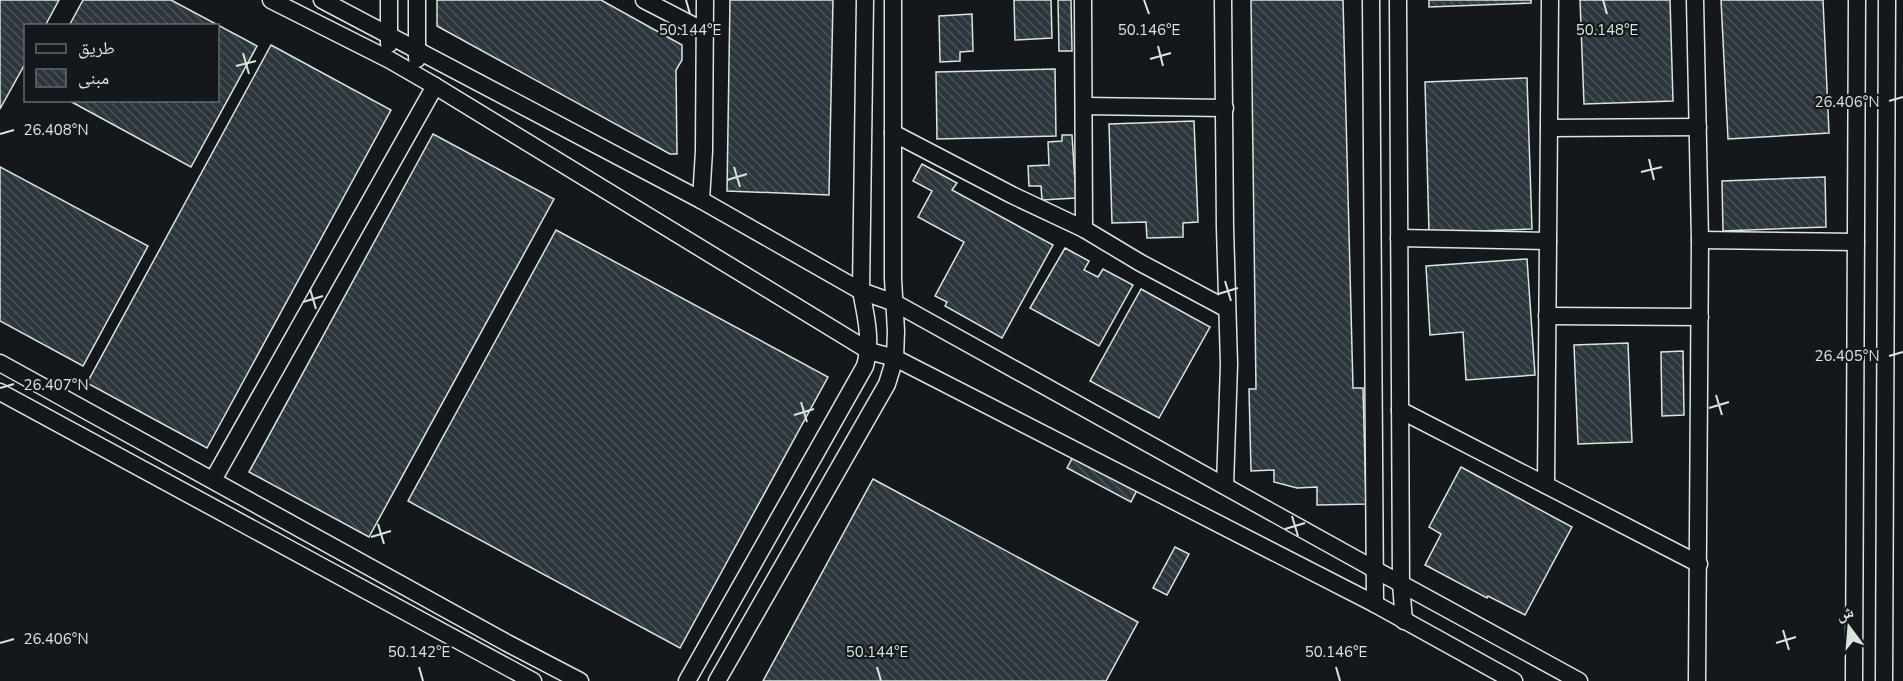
<svg xmlns="http://www.w3.org/2000/svg" width="1903" height="681" font-family="'Nunito Sans','Noto Naskh Arabic',sans-serif">
<defs>
<pattern id="building-back-hatch" width="6" height="6" patternUnits="userSpaceOnUse" patternTransform="scale(1.5)"><rect width="6" height="6" fill="#2c363c"/><path d="M-1 5l2 2M0 0l6 6M5-1l2 2" fill="none" stroke="#4a5358"/></pattern>
</defs>
<rect width="100%" height="100%" fill="#14181c"/>
<g fill="url(#building-back-hatch)" stroke="#d8e6dc" stroke-width="1.5">
<polygon points="0,0 59,0 45,26 26,26 26,62 0,109"/>
<polygon points="83,0 171,0 257,46 191,167 68,100 218,100 218,26 69,26"/>
<polygon points="437,0 601,0 682,45 682,60 676,70 677,154 670,154 437,26"/>
<polygon points="730,0 833,0 829,195 727,191"/>
<polygon points="1014,0 1051,0 1052,38 1015,40"/>
<polygon points="1058,0 1071,0 1072,51 1059,51"/>
<polygon points="1251,0 1343,0 1353,388 1363,388 1366,504 1317,505 1317,487 1297,488 1274,482 1274,470 1251,471 1249,389 1256,389"/>
<polygon points="1429,0 1531,0 1531,3 1429,7"/>
<polygon points="1580,0 1670,0 1673,101 1584,104"/>
<polygon points="1721,0 1823,0 1829,133 1728,139"/>
<polygon points="972,14 973,51 960,52 960,61 940,62 939,16"/>
<polygon points="271,45 391,110 207,448 87,383"/>
<polygon points="1055,69 1056,136 937,139 936,72"/>
<polygon points="1527,78 1532,229 1429,233 1425,82"/>
<polygon points="1194,121 1198,222 1183,223 1183,237 1147,238 1146,222 1112,223 1109,124"/>
<polygon points="433,134 554,199 369,537 249,472"/>
<polygon points="1062,135 1072,135 1076,198 1042,200 1041,186 1029,186 1028,166 1049,165 1048,142 1062,141"/>
<polygon points="922,164 957,183 952,190 1053,245 1002,338 945,306 947,302 935,296 964,242 918,217 932,191 913,181"/>
<polygon points="0,167 148,246 83,366 0,321"/>
<polygon points="1825,177 1826,227 1723,231 1722,181"/>
<polygon points="556,230 828,377 680,648 408,501"/>
<polygon points="1065,248 1089,261 1084,270 1098,277 1103,269 1133,285 1099,346 1030,308"/>
<polygon points="1527,259 1535,375 1466,380 1463,332 1430,335 1426,266"/>
<polygon points="1141,289 1210,327 1159,418 1090,381"/>
<polygon points="1628,343 1632,442 1578,444 1574,345"/>
<polygon points="1683,351 1684,415 1662,416 1661,352"/>
<polygon points="1073,457 1137,490 1131,502 1067,468"/>
<polygon points="1461,467 1572,527 1525,615 1488,596 1487,598 1425,565 1441,534 1429,527"/>
<polygon points="873,479 1138,622 1106,681 763,681"/>
<polygon points="1175,547 1189,554 1167,595 1153,588"/>
</g>
<g fill="none" stroke-linecap="round" stroke-linejoin="round">
<g stroke="#d8e6dc" stroke-width="19">
<g id="minor">
<polyline points="271,0 390,60 435,86 869,351 895,358 1375,604 1514,681"/>
<polyline points="322,0 701,200 861,291 895,303 1374,569 1579,681"/>
<polyline points="389,0 389,44"/>
<polyline points="644,0 704,31"/>
<polyline points="1083,0 1084,229"/>
<polyline points="1223,0 1225,228 1229,364 1225,486"/>
<polyline points="1371,0 1375,604"/>
<polyline points="1398,0 1401,584 1404,621"/>
<polyline points="1695,0 1700,240 1697,681"/>
<polyline points="417,59 417,0"/>
<polyline points="1084,106 1225,108"/>
<polyline points="1549,128 1698,127"/>
<polyline points="893,133 1012,195 1084,229 1139,262 1227,309"/>
<polyline points="701,200 704,151 705,0"/>
<polyline points="1399,238 1548,241"/>
<polyline points="1700,240 1856,242"/>
<polyline points="1547,316 1700,317"/>
<polyline points="0,363 507,643 580,681"/>
<polyline points="0,392 533,681"/>
<polyline points="1400,410 1699,564"/>
<polyline points="213,480 435,86"/>
<polyline points="1546,485 1550,0"/>
<path d="M687,681L865,366C872,341 866,316 861,291L865,0"/>
<polyline points="717,681 887,384 895,358 896,331 893,279 893,0"/>
<polyline points="1854,681 1857,0"/>
<polyline points="1884,681 1887,0"/>
</g>
</g>
<use href="#minor" stroke="#14181c" stroke-width="16"/>
</g>
<path fill="none" stroke="#d8e6dc" stroke-width="2" d="M686,0L690,14M1144,0L1149,14M1603,0L1607,14M1158,46L1163,66M243,53L249,74M1150,59L1171,53M236,66L256,61M1889,101L1903,97M0,134L14,130M1649,159L1654,180M734,167L740,187M1641,172L1662,167M727,180L747,174M1225,281L1231,301M310,289L316,309M1218,294L1238,288M303,302L323,296M1889,356L1903,352M0,388L14,384M1716,395L1722,415M801,402L807,422M1709,408L1729,402M794,415L814,409M1292,516L1298,536M378,524L384,544M1285,529L1305,523M371,537L391,531M1783,630L1789,650M0,643L14,639M1776,643L1796,637M419,667L423,681M877,667L881,681M1336,667L1340,681"/>
<g font-size="15" text-anchor="middle" fill="#d8e6dc" stroke="#14181c" stroke-width="4.5" stroke-linejoin="round" paint-order="stroke">
<text x="690" y="35">50.144°E</text>
<text x="1149" y="35">50.146°E</text>
<text x="1607" y="35">50.148°E</text>
<text x="1847" y="107">26.406°N</text>
<text x="56" y="135">26.408°N</text>
<text x="1847" y="361">26.405°N</text>
<text x="56" y="390">26.407°N</text>
<text x="56" y="644">26.406°N</text>
<text x="419" y="657">50.142°E</text>
<text x="877" y="657">50.144°E</text>
<text x="1336" y="657">50.146°E</text>
</g>
<rect x="24" y="24" width="195" height="78" fill="#14181c" stroke="#626a69" stroke-width="1.5"/>
<rect x="36" y="44" width="30" height="9" fill="#14181c" stroke="#626a69" stroke-width="1.5"/>
<text x="78" y="54" font-size="18" fill="#d8e6dc">طريق</text>
<rect x="36" y="69" width="30" height="18" fill="url(#building-back-hatch)" stroke="#626a69" stroke-width="1.5"/>
<text x="78" y="84" font-size="18" fill="#d8e6dc">مبنى</text>
<g transform="translate(1849 627) rotate(344)" stroke="#14181c" stroke-width="4.5" paint-order="stroke">
<path d="M0-4.5L10 22L0 15L-10 22Z" fill="#d8e6dc"/>
<text y="-9" font-size="16" font-weight="bold" text-anchor="middle" fill="#d8e6dc">ش</text>
</g>
</svg>
